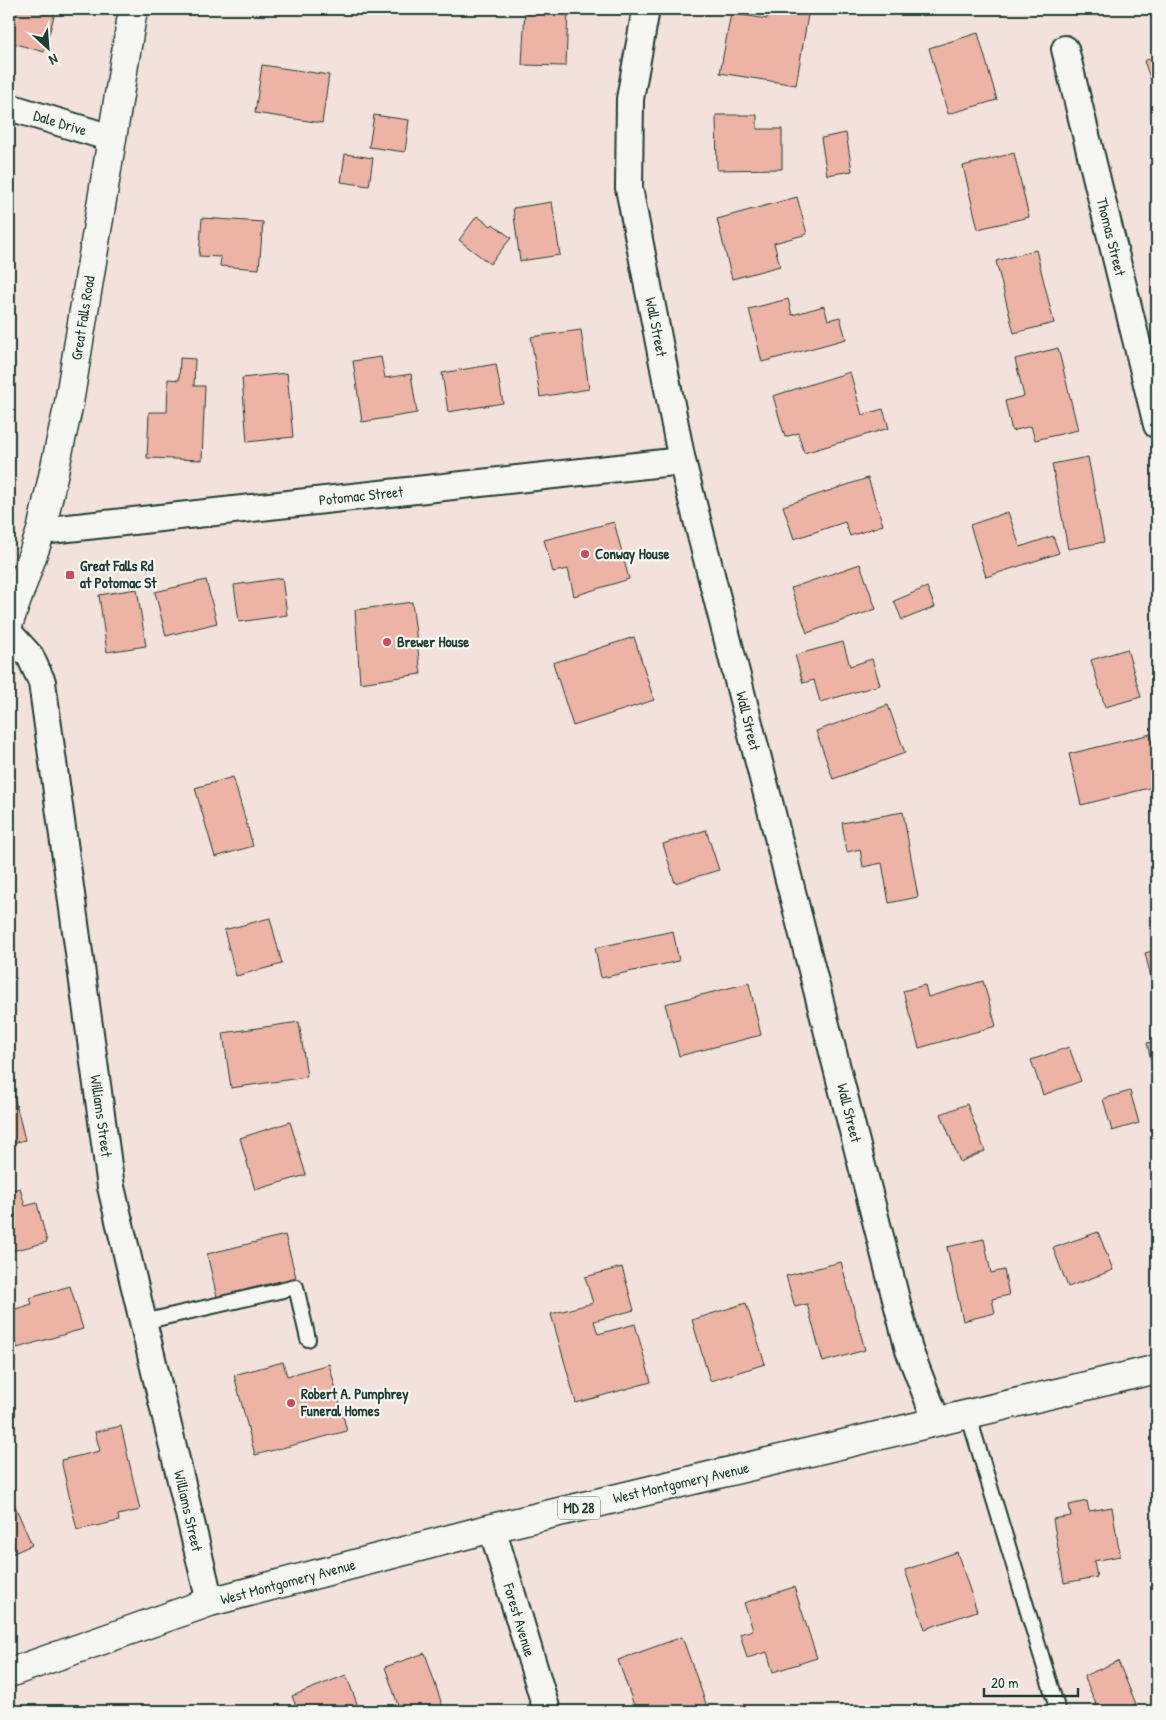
<svg xmlns="http://www.w3.org/2000/svg" width="1166" height="1720" font-family="'Patrick Hand',sans-serif">
<rect width="100%" height="100%" fill="#f3e2db"/>
<filter id="ink" filterUnits="userSpaceOnUse"><feTurbulence type="fractalNoise" baseFrequency=".02" numOctaves="2"/><feDisplacementMap in="SourceGraphic" scale="10" xChannelSelector="R" yChannelSelector="G"/><feConvolveMatrix kernelMatrix="1 2 1 2 8 2 1 2 1" color-interpolation-filters="sRGB"/></filter>
<g filter="url(#ink)">
<g fill="#edb4a5" stroke="#1f3d34">
<polygon points="9,9 56,9 44,52 9,42"/>
<polygon points="525,9 568,9 566,66 522,65"/>
<polygon points="768,9 808,15 796,85 720,73 731,13 767,19"/>
<polygon points="978,33 997,100 948,114 929,48"/>
<polygon points="1157,56 1157,97 1144,61"/>
<polygon points="262,65 329,75 322,123 255,113"/>
<polygon points="374,115 409,120 405,152 369,147"/>
<polygon points="716,115 757,115 757,129 782,129 782,169 717,170"/>
<polygon points="846,133 852,171 827,175 821,138"/>
<polygon points="1014,153 1029,217 978,229 963,166"/>
<polygon points="345,154 373,158 369,186 341,182"/>
<polygon points="797,197 807,234 774,243 780,266 732,279 717,219"/>
<polygon points="552,202 560,255 520,261 513,208"/>
<polygon points="477,216 491,226 493,224 511,238 490,264 459,240"/>
<polygon points="202,218 263,222 259,269 220,266 221,257 199,256"/>
<polygon points="1036,250 1054,323 1014,333 996,261"/>
<polygon points="788,299 792,315 824,306 828,320 840,317 846,339 762,362 749,309"/>
<polygon points="581,330 589,389 540,397 531,337"/>
<polygon points="1058,348 1078,430 1035,440 1031,426 1012,431 1005,401 1024,396 1015,359"/>
<polygon points="381,357 385,378 411,374 417,413 362,422 353,361"/>
<polygon points="180,358 195,359 194,386 205,386 202,460 147,458 149,412 167,412 168,379 179,380"/>
<polygon points="496,364 503,403 448,412 442,373"/>
<polygon points="850,372 862,415 883,409 889,428 804,453 798,433 785,437 773,396"/>
<polygon points="287,373 293,437 247,442 242,378"/>
<polygon points="1088,457 1104,542 1068,549 1052,464"/>
<polygon points="868,478 883,525 850,536 845,522 794,539 783,506"/>
<polygon points="1008,512 1020,547 1053,536 1059,553 986,577 970,525"/>
<polygon points="614,522 629,579 574,596 568,569 553,572 544,540"/>
<polygon points="860,564 876,609 807,633 791,588"/>
<polygon points="282,578 287,615 239,622 234,585"/>
<polygon points="206,580 217,623 166,636 155,592"/>
<polygon points="927,587 935,607 902,620 894,601"/>
<polygon points="137,589 146,646 107,652 99,595"/>
<polygon points="412,602 421,674 360,683 355,610"/>
<polygon points="634,637 654,700 573,726 553,663"/>
<polygon points="843,642 850,666 872,659 880,685 820,702 814,680 803,683 795,655"/>
<polygon points="1127,649 1141,697 1105,707 1091,660"/>
<polygon points="888,705 905,753 833,779 816,731"/>
<polygon points="1151,734 1157,759 1157,786 1081,805 1069,754"/>
<polygon points="233,777 253,846 215,857 195,788"/>
<polygon points="903,812 918,897 889,903 882,863 863,867 860,849 847,852 842,823"/>
<polygon points="706,830 719,870 675,883 663,844"/>
<polygon points="270,918 282,964 236,976 224,930"/>
<polygon points="673,931 679,961 601,978 595,948"/>
<polygon points="1157,950 1157,997 1156,997 1145,953"/>
<polygon points="983,981 996,1026 919,1048 903,991 925,985 928,997"/>
<polygon points="749,983 761,1035 679,1056 665,1004"/>
<polygon points="299,1022 307,1077 231,1088 223,1033"/>
<polygon points="1157,1041 1157,1068 1153,1069 1147,1043"/>
<polygon points="1069,1047 1081,1081 1043,1095 1031,1060"/>
<polygon points="11,1084 25,1140 9,1144 9,1085"/>
<polygon points="1130,1091 1139,1123 1112,1131 1103,1099"/>
<polygon points="967,1104 985,1151 960,1162 941,1114"/>
<polygon points="290,1122 306,1175 255,1190 240,1138"/>
<polygon points="20,1188 25,1206 37,1203 47,1242 9,1252 9,1191"/>
<polygon points="1098,1232 1113,1270 1068,1287 1053,1248"/>
<polygon points="285,1235 296,1277 217,1297 207,1254"/>
<polygon points="984,1239 991,1273 1004,1270 1009,1295 992,1299 995,1313 963,1321 947,1247"/>
<polygon points="841,1262 865,1350 823,1362 807,1304 795,1307 786,1276"/>
<polygon points="622,1267 634,1310 594,1321 598,1334 635,1324 651,1382 576,1403 551,1314 593,1303 585,1277"/>
<polygon points="70,1286 83,1329 17,1348 9,1321 9,1311 32,1304 30,1298"/>
<polygon points="746,1303 765,1364 710,1381 692,1320"/>
<polygon points="283,1362 287,1376 329,1364 347,1431 255,1455 234,1375"/>
<polygon points="121,1426 140,1510 118,1515 119,1521 77,1530 61,1460 100,1451 95,1432"/>
<polygon points="9,1492 32,1545 9,1555"/>
<polygon points="1087,1501 1089,1511 1112,1507 1120,1556 1094,1561 1097,1577 1064,1583 1053,1519 1071,1516 1069,1505"/>
<polygon points="957,1552 977,1611 925,1629 905,1570"/>
<polygon points="794,1587 817,1658 773,1672 767,1652 747,1658 740,1634 753,1630 744,1603"/>
<polygon points="682,1637 708,1709 701,1711 636,1711 618,1660"/>
<polygon points="425,1653 444,1711 400,1711 385,1667"/>
<polygon points="1118,1661 1136,1704 1118,1711 1099,1711 1084,1676"/>
<polygon points="346,1675 360,1711 298,1711 292,1696"/>
</g>
<g fill="none" stroke-linecap="round" stroke-linejoin="round">
<g stroke="#1f3d34" stroke-width="18">
<g id="lane">
<polyline points="143,1322 296,1287 308,1339"/>
<polyline points="968,1414 1058,1711"/>
</g>
</g>
<g stroke="#1f3d34" stroke-width="30">
<g id="street">
<polyline points="646,9 630,99 629,188 682,461 909,1350 937,1422"/>
<polyline points="1065,49 1157,425"/>
<polyline points="9,107 111,138"/>
<polyline points="41,531 682,461"/>
<polyline points="9,633 30,656 42,682 111,1187 210,1602"/>
<polyline points="492,1528 547,1711"/>
</g>
</g>
<g stroke="#1f3d34" stroke-width="31">
<g id="primary">
<polyline points="9,622 41,531 69,403 133,9"/>
<polyline points="9,1673 210,1602 492,1528 1157,1369"/>
</g>
</g>
<use href="#lane" stroke="#f6f6f2" stroke-width="14"/>
<use href="#street" stroke="#f6f6f2" stroke-width="26"/>
<use href="#primary" stroke="#f6f6f2" stroke-width="28"/>
</g>
</g>
<g fill="#d1495b" stroke="#f6f6f2" stroke-width="2">
<circle cx="585" cy="554" r="5"/>
<rect x="65" y="570" width="10" height="10" rx="2.5"/>
<circle cx="387" cy="642" r="5"/>
<circle cx="291" cy="1403" r="5"/>
</g>
<g text-anchor="middle" stroke-width="4.5" stroke-linejoin="round" paint-order="stroke">
<rect fill="#f6f6f2" stroke="#60746d" stroke-width="1" x="558" y="1496.5" width="42" height="23" rx="4"/>
<g font-size="14" font-weight="bold" fill="#1f3d34">
<text x="579" y="1513">MD 28</text>
</g>
<g font-size="15" fill="#1f3d34" stroke="#f6f6f2">
<text transform="translate(60 123) rotate(17)" y="5">Dale Drive</text>
<text transform="translate(1111 237) rotate(76)" y="5">Thomas Street</text>
<text transform="translate(83 318) rotate(-81)" y="5">Great Falls Road</text>
<text transform="translate(656 327) rotate(79)" y="5">Wall Street</text>
<text transform="translate(361 496) rotate(-6)" y="5">Potomac Street</text>
<text transform="translate(748 721) rotate(76)" y="5">Wall Street</text>
<text transform="translate(849 1113) rotate(76)" y="5">Wall Street</text>
<text transform="translate(101 1116) rotate(82)" y="5">Williams Street</text>
<text transform="translate(681 1483) rotate(-13)" y="5">West Montgomery Avenue</text>
<text transform="translate(188 1511) rotate(77)" y="5">Williams Street</text>
<text transform="translate(288 1582) rotate(-15)" y="5">West Montgomery Avenue</text>
<text transform="translate(519 1620) rotate(73)" y="5">Forest Avenue</text>
</g>
<g font-size="15" font-weight="bold" fill="#1f3d34" stroke="#f6f6f2" text-anchor="start">
<text x="595" y="559">Conway House</text>
<text x="80" y="571">Great Falls Rd<tspan x="80" dy="17">at Potomac St</tspan></text>
<text x="397" y="647">Brewer House</text>
<text x="301" y="1399">Robert A. Pumphrey<tspan x="301" dy="17">Funeral Homes</tspan></text>
</g>
</g>
<rect width="1166" height="1720" fill="none" stroke="#f6f6f2" stroke-width="30"/>
<rect x="15" y="15" width="1136" height="1690" fill="none" stroke="#1f3d34" stroke-width="2" filter="url(#ink)"/>
<g transform="translate(48 48) rotate(154)" stroke="#f6f6f2" stroke-width="4" paint-order="stroke">
<path d="M0-4L9 19L0 12L-9 19Z" fill="#1f3d34"/>
<text y="-8" font-size="14" font-weight="bold" text-anchor="middle" fill="#1f3d34">N</text>
</g>
<path d="M984 1688v8h94v-8" fill="none" stroke="#1f3d34" stroke-width="2.5"/>
<text x="991" y="1688" font-size="15" fill="#1f3d34" stroke="#f6f6f2" stroke-width="4" paint-order="stroke">20 m</text>
</svg>
